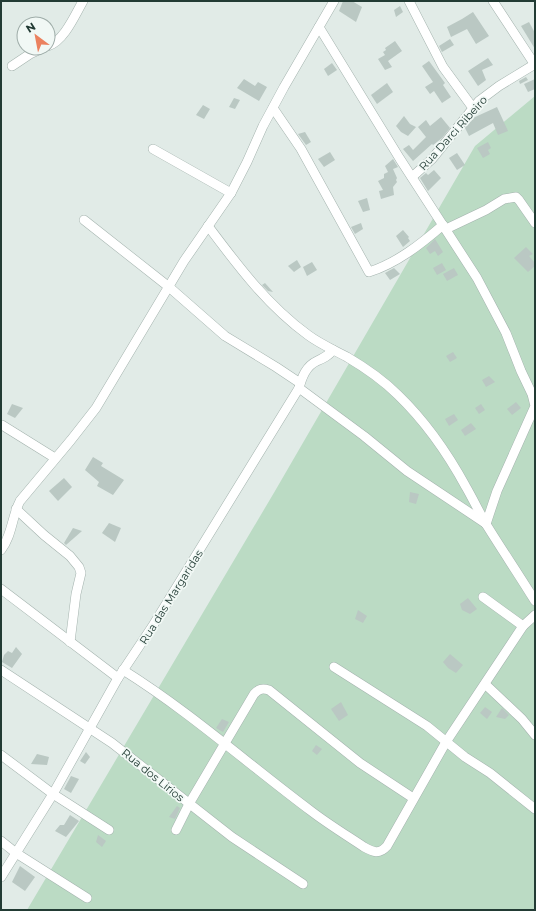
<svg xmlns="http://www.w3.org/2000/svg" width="536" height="911" font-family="Montserrat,sans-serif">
<rect width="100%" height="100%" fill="#e1ebe7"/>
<polygon fill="#bbdbc4" points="535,96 535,910 27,910 275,491 475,146"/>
<g fill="#bac8c3">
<polygon points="343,1 352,1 362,7 356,22 339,11"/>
<polygon points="400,6 403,12 396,17 394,10"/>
<polygon points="473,12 489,36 476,44 467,29 451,37 447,27 462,19"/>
<polygon points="529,22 535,33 535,49 521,26"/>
<polygon points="450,39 454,45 442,52 439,46"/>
<polygon points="395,41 402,51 388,61 392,67 385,70 378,59 385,55 383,52 386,50 385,48"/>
<polygon points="488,58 493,65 482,70 486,80 478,86 468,71"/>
<polygon points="429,61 445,83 443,85 451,97 442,103 434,91 430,94 425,87 433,82 422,66"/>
<polygon points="332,63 337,70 328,76 324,69"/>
<polygon points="526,77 528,80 520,84 519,81"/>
<polygon points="244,79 255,86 258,82 267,87 259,101 237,88"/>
<polygon points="535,79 535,89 528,92 524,84"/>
<polygon points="387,83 393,92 377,104 371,95"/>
<polygon points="234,98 240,100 235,109 229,107"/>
<polygon points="203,105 210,109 204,119 196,115"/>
<polygon points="497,107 508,131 498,135 493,123 469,136 465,128 473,118"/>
<polygon points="404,116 410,124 416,127 408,136 401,132 396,126"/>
<polygon points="441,117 450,128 442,138 433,145 432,144 413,161 403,149 409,145 413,150 426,137 418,127 426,120 430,126"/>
<polygon points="305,132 311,142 306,145 298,134"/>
<polygon points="488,142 491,148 488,150 490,154 483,158 477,148"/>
<polygon points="330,152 335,160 324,167 318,159"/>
<polygon points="457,153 465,165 457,170 449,158"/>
<polygon points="393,159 398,167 393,169 397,178 396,180 397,182 393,187 394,195 381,199 379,191 383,190 378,181 384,178 384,174 388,172 385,166"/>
<polygon points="434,170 441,178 428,191 420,178 426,173 428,175"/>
<polygon points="367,198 370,210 363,212 358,201"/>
<polygon points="361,223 363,229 355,234 351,227"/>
<polygon points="403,230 409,237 408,238 410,241 403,247 396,236"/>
<polygon points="435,239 443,252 438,256 435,251 430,254 426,248"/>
<polygon points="526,247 533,254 529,256 535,263 535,266 528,272 514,258"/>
<polygon points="297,260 301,267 294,272 288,266"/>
<polygon points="312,262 317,270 307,276 303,267"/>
<polygon points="442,263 446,270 437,275 433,268"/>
<polygon points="394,268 400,274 390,280 385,273"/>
<polygon points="454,268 458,275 447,281 443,274"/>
<polygon points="265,283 273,292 268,291 262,285"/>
<polygon points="453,352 457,358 450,362 446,356"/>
<polygon points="489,376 495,382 486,387 482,380"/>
<polygon points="516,402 521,408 512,415 507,409"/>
<polygon points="12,404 23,408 15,418 7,414"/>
<polygon points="481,404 485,410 479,414 475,408"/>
<polygon points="454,414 458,420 449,426 445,419"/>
<polygon points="471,423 476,429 465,436 461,430"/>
<polygon points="93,457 103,463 101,466 124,480 113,495 97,486 99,482 85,470"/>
<polygon points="64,478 72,487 58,501 49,491"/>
<polygon points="410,492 419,494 416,504 409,502"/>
<polygon points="109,523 121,528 115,542 102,533"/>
<polygon points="73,528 82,531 66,545 64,543"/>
<polygon points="468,598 477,609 470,614 462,610 460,604"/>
<polygon points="358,610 367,616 363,623 355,619"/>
<polygon points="16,647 22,654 12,668 2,662 4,655 8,651 12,653"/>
<polygon points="450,654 463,665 456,673 448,668 443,662"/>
<polygon points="341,702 348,715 339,721 331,709"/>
<polygon points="485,707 492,712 487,719 480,713"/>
<polygon points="502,708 509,715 505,719 496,717"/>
<polygon points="222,719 229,722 223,732 216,728"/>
<polygon points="316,745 322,749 317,755 312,751"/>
<polygon points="86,752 90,757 85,764 80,761"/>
<polygon points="37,754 49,757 47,765 31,764"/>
<polygon points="71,776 79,779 71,793 64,789"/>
<polygon points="177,806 180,808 175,819 169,817"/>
<polygon points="70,815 79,821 66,837 55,831 60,825 64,825"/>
<polygon points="98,835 106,841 102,847 96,842"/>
<polygon points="20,866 35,877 25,891 12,882"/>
</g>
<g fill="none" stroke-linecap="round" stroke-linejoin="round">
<g stroke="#a4b3ae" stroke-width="10">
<g id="minor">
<polyline points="409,1 443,67 473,108"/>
<polyline points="493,1 535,65"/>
<polyline points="319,27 400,159 477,278 506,333 521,371 532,394 535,406 497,491 486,524"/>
<path d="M48,46C64,41 75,15 83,1"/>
<polyline points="12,66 30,54 43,48"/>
<path d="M273,108L301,149L369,272C397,263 421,244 443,225"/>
<polyline points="153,149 231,193"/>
<polyline points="412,177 432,159 479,101 499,86 535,64"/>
<polyline points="84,220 169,287 225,336 276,367 300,383"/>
<path d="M208,226C238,266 267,305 308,335C320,344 334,350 347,357C364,367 384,381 398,395C425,421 448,454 466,487C473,499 479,512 486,524C502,550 519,575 535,601"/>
<polyline points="446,229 486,210 504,199 516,197 519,200 535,223"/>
<polyline points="299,388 364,436 407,471 485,523"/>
<polyline points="2,425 55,458"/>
<polyline points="16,509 44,535 70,556 79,567 81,573 76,594 70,642"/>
<path d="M1,550C12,536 12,516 20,501L71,440L96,408L184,261L231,193L247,162L263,126L284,87L334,1"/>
<polyline points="1,589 118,678"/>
<polyline points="483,597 523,626"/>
<polyline points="334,667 427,726 465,757 490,773 535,809"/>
<polyline points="1,670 112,743 232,837 303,884"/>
<path d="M123,670C190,712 248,764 311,811C328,824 346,835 364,847C373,852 379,855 387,846L446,742L523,626L535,615"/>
<polyline points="485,684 522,719 535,735"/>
<polyline points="1,755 53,794 109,830"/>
<path d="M176,830L189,804L254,694C259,689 262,688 269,690L360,763L413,798"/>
<polyline points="1,841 16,853 87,898"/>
<path d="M1,877L53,794L118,678L152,627L299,388C302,377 306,366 317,361C324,358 328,356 333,350"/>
</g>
</g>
<use href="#minor" stroke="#fff" stroke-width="9"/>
</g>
<g text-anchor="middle" stroke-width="3.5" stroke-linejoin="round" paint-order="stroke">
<g font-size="11" fill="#223b34" stroke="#f1f8f5">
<text transform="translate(453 133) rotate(-48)" y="4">Rua Darci Ribeiro</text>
<text transform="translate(171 597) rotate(-58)" y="4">Rua das Margaridas</text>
<text transform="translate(153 775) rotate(39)" y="4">Rua dos Lirios</text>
</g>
</g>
<rect width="536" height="911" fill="none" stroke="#223b34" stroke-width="4"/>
<g transform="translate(36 36) rotate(328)"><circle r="19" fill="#f1f8f5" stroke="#9eaca8"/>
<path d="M0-3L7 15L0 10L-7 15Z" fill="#eb815f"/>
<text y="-6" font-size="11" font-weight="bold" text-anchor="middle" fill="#223b34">N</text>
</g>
</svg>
